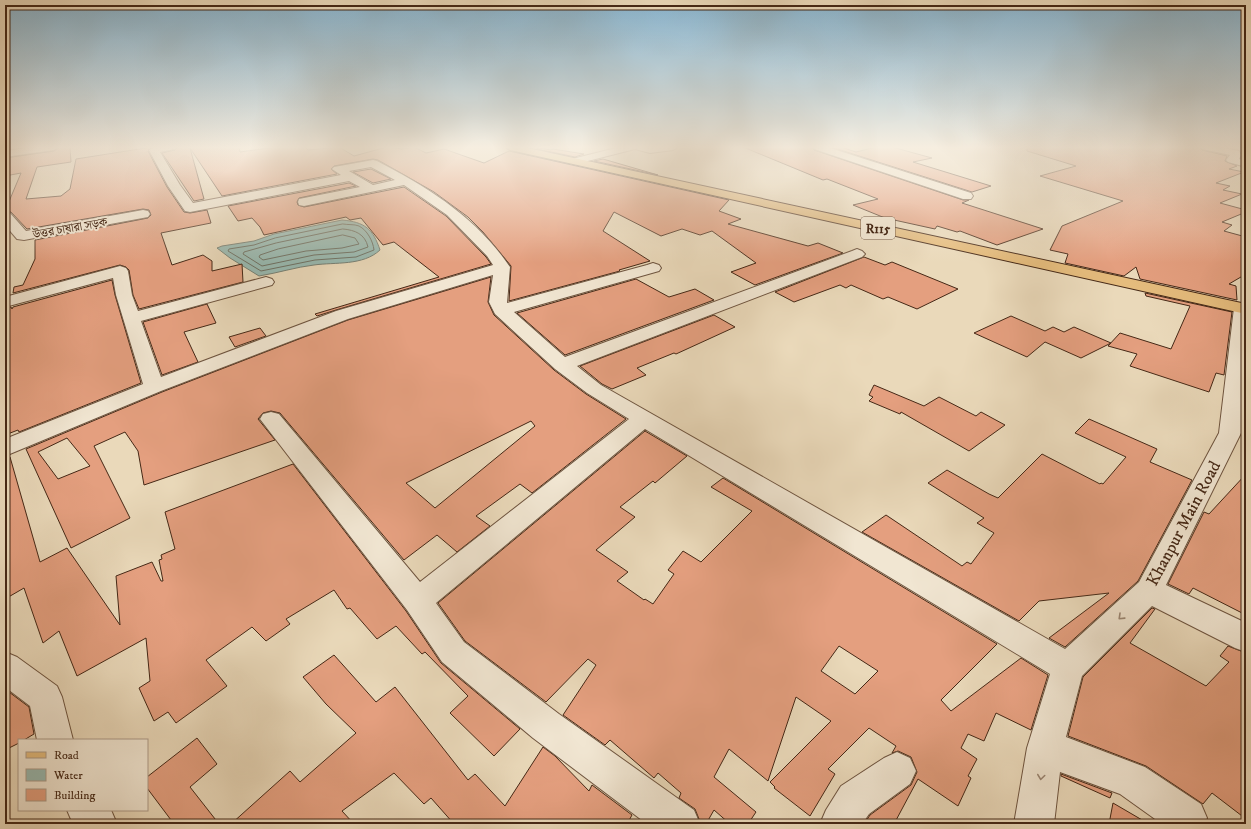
<svg xmlns="http://www.w3.org/2000/svg" width="1251" height="829" font-family="'IM FELL DW Pica','Noto Serif Bengali',serif">
<rect width="100%" height="100%" fill="#ead9ba"/>
<filter id="stains"><feTurbulence type="fractalNoise" baseFrequency=".005" numOctaves="4"/><feColorMatrix values="0 0 0 0 .2 0 0 0 0 .09 0 0 0 0 .02 0 0 0 .5 -.17"/></filter>
<radialGradient id="worn" r=".72"><stop offset=".6" stop-color="#630" stop-opacity="0"/><stop offset="1" stop-color="#630" stop-opacity=".3"/></radialGradient>
<path fill="#98bab2" stroke="#778074" d="M342,220C365,222 373,229 380,250C363,266 335,262 314,265C296,267 278,273 259,276L230,258L217,248L222,246L254,241L274,234Z"/>
<g fill="none" stroke-linecap="round" stroke-linejoin="round">
<g stroke="#6e7164" stroke-width="1">
<path d="M343,224C348,225 354,224 359,226C367,230 373,241 374,250L356,257L315,260L261,271L228,251L229,249L254,245L275,238Z"/>
<path d="M343,229C355,230 365,234 368,247L354,252L314,255L262,266L243,254L244,252L276,243Z"/>
<polygon points="343,235 355,238 359,244 342,248 306,251 263,260 259,257 260,255 278,249"/>
</g>
</g>
<g fill="#e49f7f" stroke="#452816" fill-rule="evenodd">
<polygon points="60,147 70,147 71,162 37,167 26,199 61,196 70,189 76,159 152,147 148,151 167,187 184,212 190,213 207,210 211,223 161,233 172,265 203,255 212,261 212,271 242,264 243,282 139,309 133,295 129,270 126,267 120,265 13,293 14,287 23,285 35,259 35,240 148,218 151,215 149,210 143,209 27,229 11,212 5,211 21,173 5,176 5,158 54,151"/>
<polygon points="177,147 239,147 240,152 276,147 305,147 308,150 339,147 354,156 387,147 402,149 414,147 426,153 444,149 484,163 509,151 729,200 719,211 741,219 728,224 808,246 818,243 843,253 755,285 731,272 756,263 712,231 700,235 682,229 661,236 614,212 603,231 650,261 619,270 620,271 509,301 511,266 483,232 468,217 434,192 378,160 373,159 334,166 331,169 337,174 222,196 190,148 204,199 194,201 162,153 175,150"/>
<polygon points="743,147 812,147 814,150 963,200 969,200 962,203 1043,229 997,245 960,231 957,232 937,226 935,229 885,218 853,205 878,199 827,179 823,180"/>
<polygon points="831,147 841,147 856,152 876,147 892,147 932,158 913,162 991,186 972,192"/>
<polygon points="1027,147 1200,147 1202,150 1227,156 1225,161 1237,166 1229,169 1244,172 1216,183 1230,186 1223,190 1242,194 1220,203 1246,210 1246,212 1222,222 1232,225 1224,231 1246,237 1246,274 1229,284 1236,286 1237,300 1140,279 1136,267 1124,276 1065,263 1068,254 1050,250 1062,226 1123,201 1040,176 1076,166 1027,151"/>
<polygon points="539,148 551,150 553,149 584,154 575,157 537,149"/>
<polygon points="603,159 658,175 594,161"/>
<polygon points="371,169 391,179 373,183 353,172"/>
<polygon points="349,183 356,186 299,198 297,202 298,205 304,207 404,187 446,216 486,257 491,264 336,310 317,316 315,314 439,277 394,242 383,245 361,218 350,220 346,217 264,235 260,227 252,218 238,221 228,206"/>
<polygon points="864,257 885,265 892,262 958,289 917,309 888,297 883,299 851,285 846,288 840,285 794,302 775,292"/>
<path d="M491,277L488,302L494,315L554,370L586,394L626,419L532,493L520,484L476,516L490,526L457,552L437,535L404,560L280,413L271,411L263,413L258,419L275,440L144,485L138,451L125,432L94,446L130,518L71,548L26,449L162,392L348,320ZM531,421L535,426L435,508L406,483ZM67,438L90,466L58,479L38,452Z"/>
<polygon points="636,279 669,297 695,289 714,300 565,355 517,313"/>
<polygon points="112,280 115,295 141,383 19,432 18,430 5,435 5,308 11,307 12,309 13,307"/>
<polygon points="1145,293 1232,312 1224,375 1216,373 1209,392 1130,366 1137,354 1108,346 1120,333 1171,349 1190,306 1146,296"/>
<polygon points="207,304 216,323 184,332 198,362 162,375 143,322"/>
<polygon points="714,315 735,327 676,354 674,353 637,368 646,375 612,389 602,384 580,366"/>
<polygon points="1011,316 1045,331 1053,327 1064,332 1074,327 1111,343 1081,358 1045,342 1027,357 974,333"/>
<polygon points="260,328 266,336 235,347 229,337"/>
<polygon points="874,385 924,406 939,397 976,416 981,412 1005,425 969,451 901,412 900,414 869,401 873,397 869,395"/>
<polygon points="1089,419 1157,449 1150,462 1192,480 1138,581 1065,647 1049,638 1109,593 1039,601 1019,621 862,532 886,515 962,566 967,562 971,564 994,533 977,523 984,518 928,483 947,470 989,494 998,498 1042,454 1100,484 1101,483 1103,484 1126,457 1075,433"/>
<path d="M645,431L687,456L655,483L653,481L620,507L635,517L596,550L628,572L617,581L644,600L645,599L653,604L674,574L668,570L683,551L701,562L752,511L711,487L723,478L997,644L941,700L951,711L1021,658L1048,675L1031,730L996,713L984,741L968,734L961,748L977,759L968,776L971,778L958,806L918,779L894,824H864L870,815L911,785L917,772L911,757L898,751L892,753L896,746L869,728L828,769L835,774L810,816L774,788L775,787L770,782L831,721L796,697L768,781L729,749L714,777L756,812L748,824H730L714,810L706,824H701L695,809L679,798L681,793L658,773L654,778L610,740L605,745L563,715L596,665L588,659L546,702L465,641L438,603ZM839,646L878,671L855,694L821,671Z"/>
<polygon points="10,457 40,562 67,548 120,625 116,576 152,562 161,581 163,581 159,560 162,559 161,555 175,549 165,512 293,464 406,611 441,663 520,729 494,756 450,713 468,696 425,652 422,654 396,626 377,639 350,608 347,609 334,590 286,619 290,624 266,641 252,627 206,660 227,686 176,723 168,712 154,721 139,688 150,681 146,638 77,676 59,631 43,643 24,588 5,599 5,458"/>
<polygon points="1246,474 1246,615 1193,588 1189,594 1168,584 1204,512 1209,514"/>
<polygon points="1152,608 1155,609 1130,643 1206,686 1229,662 1220,656 1228,646 1246,653 1246,819 1212,793 1203,804 1146,766 1068,736 1083,677"/>
<polygon points="334,655 376,702 395,687 468,780 475,774 505,806 543,747 555,756 589,791 592,785 632,815 627,824 454,824 431,798 424,804 394,773 342,811 354,824 231,824 290,771 300,782 356,733 326,704 303,677"/>
<polygon points="5,689 29,707 34,734 24,740 19,740 19,743 5,750"/>
<polygon points="197,738 217,764 190,787 219,824 174,824 147,788 147,777"/>
<polygon points="1061,774 1112,793 1110,798 1061,776"/>
<polygon points="1113,803 1149,824 1109,824"/>
</g>
<g fill="none" stroke-linecap="round" stroke-linejoin="round">
<g stroke="#6e543f" stroke-width="2">
<g id="minor">
<polygon points="34,147 59,147 54,150 5,157 5,151"/>
<path d="M155,147H176L175,149L160,152L180,185L193,203L341,175L332,169L334,167L373,160L377,161C429,188 476,217 510,267L507,303L647,265L653,263L659,265L661,268L659,271L514,312L565,357L852,251L857,249L862,251L865,254L862,257L577,366L601,385L1065,649L1139,582L1219,433L1234,308L1237,304H1246V377L1241,433L1166,585L1246,623V652L1235,648L1152,606L1082,676L1066,737L1145,767L1201,804L1207,818L1204,824H1162L1120,794L1060,772L1054,824H1014L1027,748L1050,674L645,429L436,603L464,642L559,714L694,810L700,824H647L533,738L442,662L407,610L260,419L263,414L271,412L279,414L420,582L629,419L587,393L555,369L495,314L489,302L493,275L348,319L161,391L5,456V439L143,384L116,295L113,278L5,307V297L120,266L126,268L128,271L132,295L138,311L266,277L272,279L274,282L272,285L141,321L161,377L336,311L493,265L487,256L447,215L404,185L304,206L299,205L298,202L299,199L304,198L360,187L349,181L190,212L185,211L168,186L149,150ZM371,167L395,180L373,185L349,171Z"/>
<polygon points="620,147 678,147 673,150 650,153 635,149 576,164 570,161 572,159"/>
<polygon points="813,147 827,147 971,193 973,196 971,199 963,199 814,149"/>
<polygon points="1201,147 1220,147 1239,151 1241,155 1239,159 1246,161 1246,167 1228,162 1226,160 1230,155 1202,149"/>
<polygon points="143,210 148,211 150,214 148,217 24,240 17,239 5,225 5,212 10,213 26,231"/>
<polygon points="5,652 17,657 57,686 62,697 73,740 37,740 30,706 5,687"/>
<polygon points="897,752 910,758 916,771 910,784 869,814 862,824 820,824 826,810 841,786 884,758"/>
<polygon points="67,810 111,810 117,824 73,824"/>
</g>
</g>
<g stroke="#452816" stroke-width="2">
<polygon id="primary" points="505,147 523,147 1246,304 1246,314 510,150"/>
</g>
<use href="#minor" fill="#f1e6d2" fill-rule="evenodd"/>
<use href="#primary" fill="#e5bc7d" fill-rule="evenodd"/>
</g>
<defs><path id="oneway-chevron" d="M-2-3.5L2.5 0L-2 3.5" fill="none" stroke-width="1.6" stroke-linecap="round" stroke-linejoin="round"/></defs>
<g stroke="#9b8774">
<use href="#oneway-chevron" transform="translate(1121 617) rotate(136)"/>
<use href="#oneway-chevron" transform="translate(1041 777) rotate(98)"/>
</g>
<linearGradient id="sky" x2="0" y2="1"><stop stop-color="#88b6d2"/><stop offset="0.56" stop-color="#f6eee0"/><stop offset="1" stop-color="#f6eee0" stop-opacity="0"/></linearGradient>
<rect width="1251" height="263" fill="url(#sky)"/>
<g text-anchor="middle" stroke-width="4" stroke-linejoin="round" paint-order="stroke">
<g font-size="12" fill="#452816" stroke="#f1e6d2">
<text transform="translate(70 228) rotate(-10)" y="4">উত্তর চাষারা সড়ক</text>
</g>
<rect fill="#f1e6d2" stroke="#79614e" stroke-width="1" x="861" y="217" width="34" height="22" rx="3"/>
<g font-size="13" font-weight="bold" fill="#452816">
<text x="878" y="233">R115</text>
</g>
<g font-size="17" fill="#452816" stroke="#f1e6d2">
<text transform="translate(1183 523) rotate(-62)" y="6">Khanpur Main Road</text>
</g>
</g>
<rect width="1251" height="829" fill="none" stroke="#ead9ba" stroke-width="20"/>
<rect x="6" y="6" width="1239" height="817" fill="none" stroke="#452816" stroke-width="2"/>
<rect x="10" y="10" width="1231" height="809" fill="none" stroke="#452816"/>
<rect x="18" y="739" width="130" height="72" fill="#f1e6d2" stroke="#ac9a87"/>
<rect x="26" y="752" width="20" height="6" fill="#e5bc7d" stroke="#ac9a87"/>
<text x="54" y="759" font-size="12" fill="#452816">Road</text>
<rect x="26" y="769" width="20" height="12" fill="#98bab2" stroke="#ac9a87"/>
<text x="54" y="779" font-size="12" fill="#452816">Water</text>
<rect x="26" y="789" width="20" height="12" fill="#e49f7f" stroke="#ac9a87"/>
<text x="54" y="799" font-size="12" fill="#452816">Building</text>
<rect width="100%" height="100%" filter="url(#stains)"/>
<rect width="100%" height="100%" fill="url(#worn)"/>
</svg>
